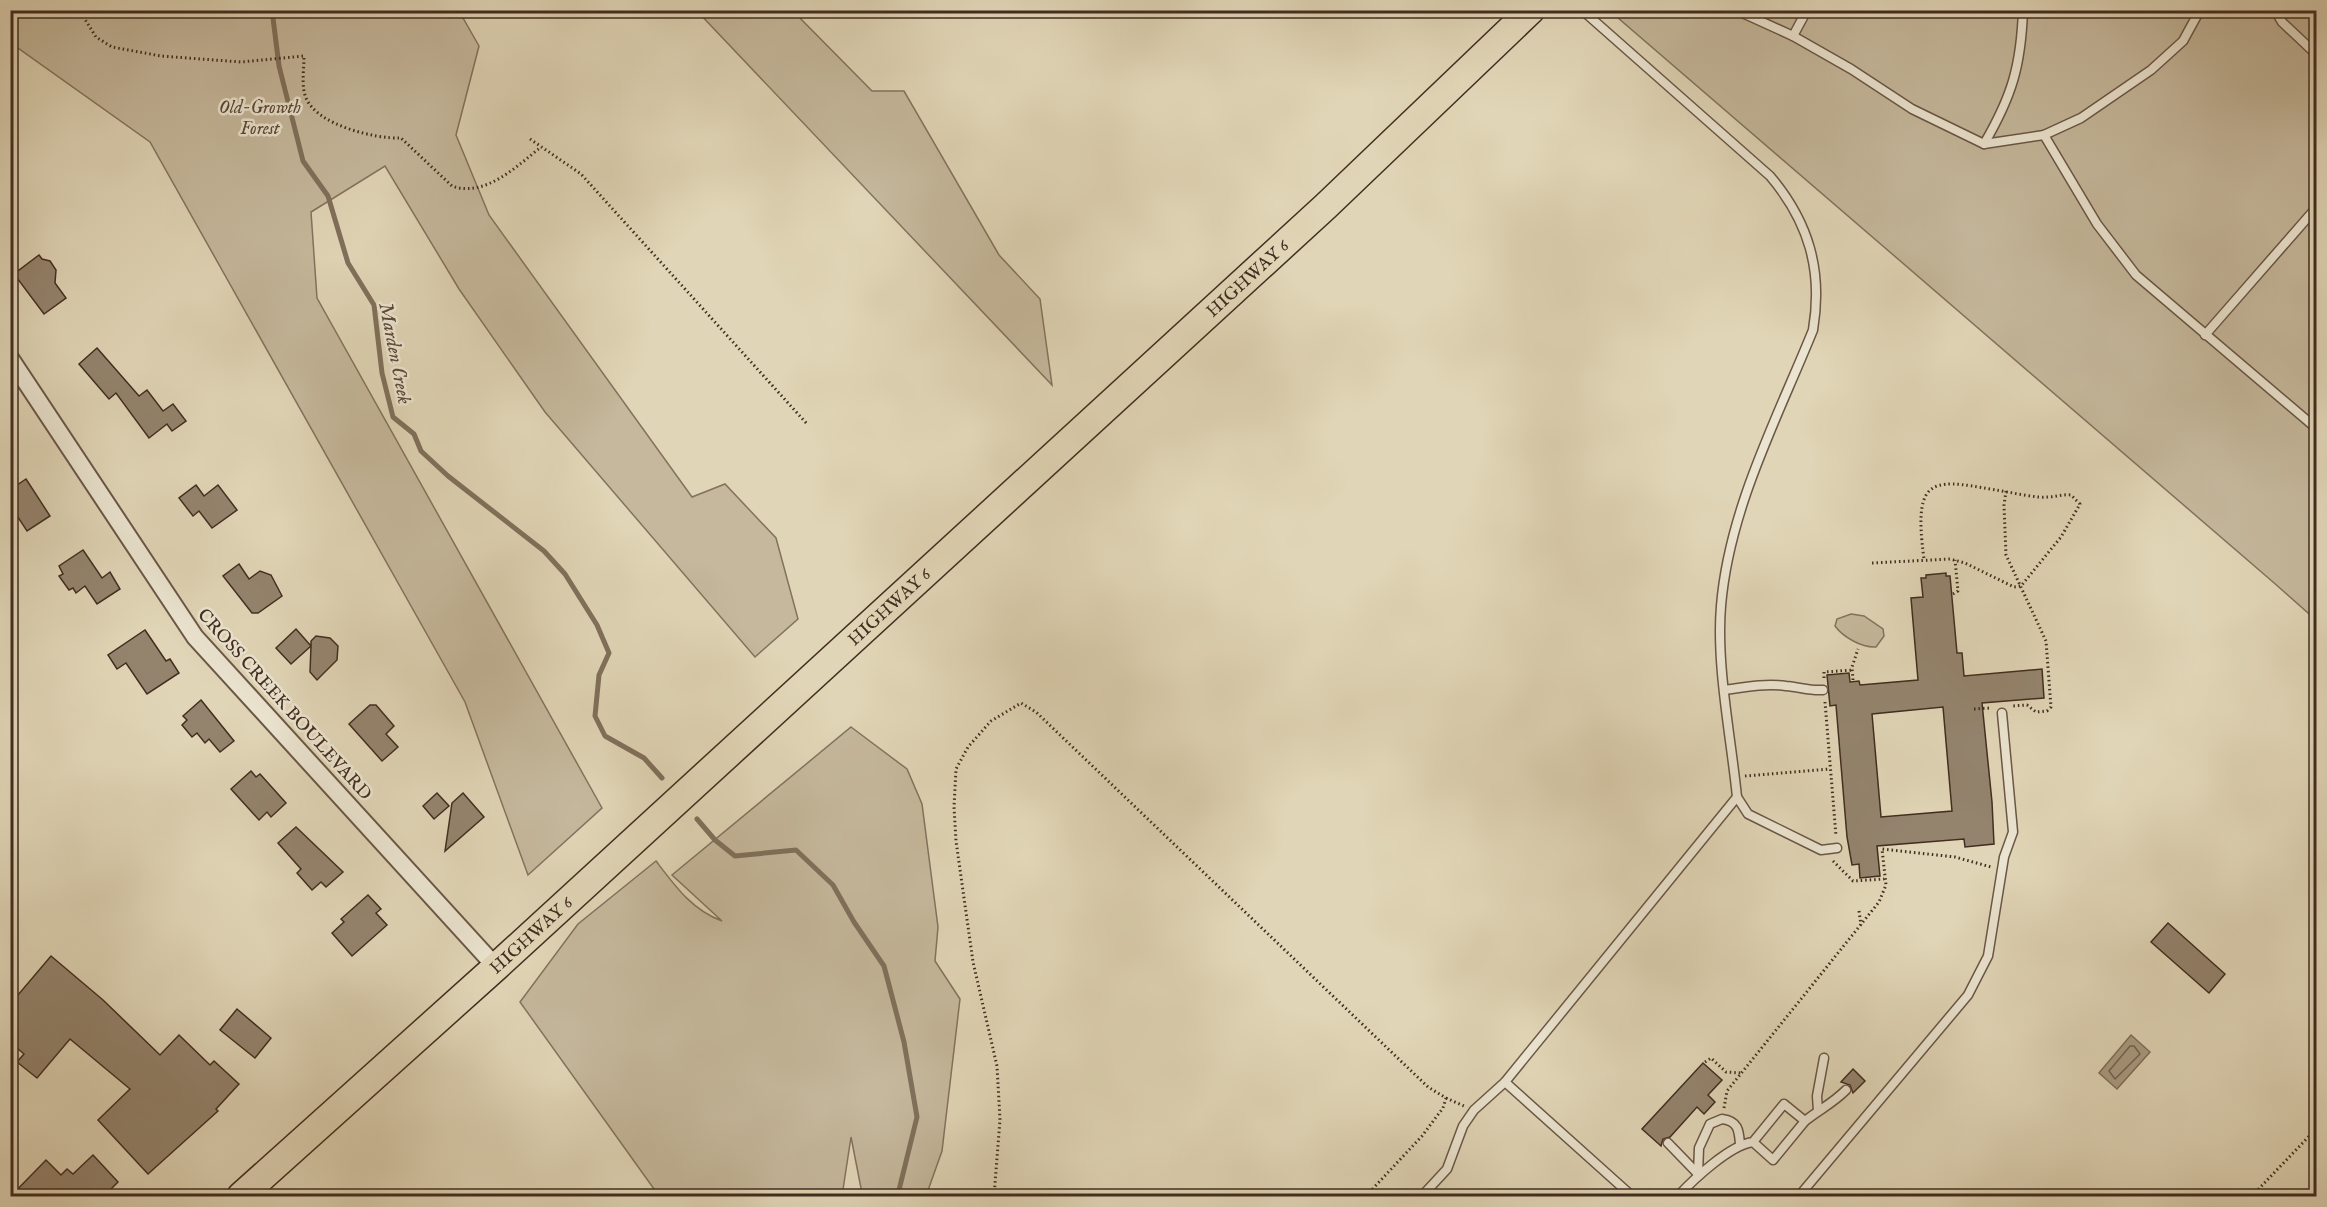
<svg xmlns="http://www.w3.org/2000/svg" width="2327" height="1207" font-family="'IM FELL English',serif">
<rect width="100%" height="100%" fill="#e0d5b6"/>
<filter id="stains"><feTurbulence type="fractalNoise" baseFrequency=".00333" numOctaves="4"/><feColorMatrix values="0 0 0 0 .2 0 0 0 0 .09 0 0 0 0 .02 0 0 0 .5 -.17"/></filter>
<radialGradient id="worn" r=".72"><stop offset=".6" stop-color="#630" stop-opacity="0"/><stop offset="1" stop-color="#630" stop-opacity=".3"/></radialGradient>
<g fill="#c5b89c" stroke="#84725e" stroke-width="1.5">
<polygon points="11,10 459,11 479,46 456,135 489,215 692,497 725,484 776,538 798,619 755,657 545,412 459,289 385,166 311,212 317,298 602,808 528,875 465,702 150,142 11,43"/>
<polygon points="697,11 793,11 872,91 904,91 999,255 1040,299 1052,385"/>
<polygon points="1610,11 2316,11 2316,620 2273,582"/>
<path d="M1851,614L1864,616L1883,629L1884,636L1876,647C1862,648 1843,637 1835,626L1837,619Z"/>
<path d="M851,727L907,769L922,804L938,927L935,961L960,999L942,1151L926,1196H858L861,1188L851,1137L842,1196H659L520,1002L578,924L656,861C675,886 692,910 722,921L672,875Z"/>
</g>
<polygon fill="#aa9c83" stroke="#80705b" stroke-width="1.5" points="2131,1035 2150,1052 2117,1089 2099,1073"/>
<g fill="none" stroke-linecap="round" stroke-linejoin="round">
<polygon stroke="#766452" stroke-width="1.5" points="2130,1046 2134,1046 2140,1054 2115,1079 2109,1071"/>
<g stroke="#80705b" stroke-width="5">
<polyline points="272,10 279,66 303,161 328,196 348,263 374,305 382,373 393,417 414,434 421,451 448,476 544,551 565,574 597,625 609,653 599,675 595,716 605,736 644,758 662,778"/>
<polyline points="697,819 715,840 735,856 796,850 833,885 854,922 884,966 904,1042 917,1117 899,1190 890,1196"/>
</g>
</g>
<g fill="#94846e" stroke="#422d20" stroke-width="1.5" fill-rule="evenodd">
<polygon points="39,255 42,259 50,261 56,270 55,283 66,298 44,314 14,274"/>
<polygon points="97,348 139,396 147,390 163,411 173,404 186,421 172,431 167,424 149,438 116,393 109,399 79,364"/>
<polygon points="26,479 50,516 27,531 10,505 10,490"/>
<polygon points="196,485 204,496 218,485 237,510 212,528 199,511 193,516 179,498"/>
<polygon points="83,550 102,578 110,572 120,589 97,604 85,586 76,593 73,588 69,590 59,576 63,574 59,566"/>
<polygon points="239,564 249,579 260,571 271,575 282,596 258,613 252,613 223,576"/>
<path d="M1946,573V576H1950L1957,653H1962L1964,676L2042,669L2044,698L1982,703L1992,802L1994,844L1965,847L1964,839L1877,846L1880,876L1860,878L1859,864L1852,865L1847,837L1836,705L1830,706L1827,675L1849,673L1850,682L1859,681L1860,685L1918,680L1911,598L1923,597L1921,578H1926V575ZM1943,707L1952,811L1881,817L1872,714Z"/>
<polygon points="296,629 311,646 311,641 316,636 330,638 338,646 337,660 317,680 310,672 311,646 291,664 276,648"/>
<polygon points="145,630 166,661 170,659 179,673 147,694 126,663 117,669 108,655"/>
<polygon points="201,700 234,741 220,752 209,739 205,743 197,733 192,737 182,725 187,720 183,716"/>
<polygon points="370,705 376,705 394,726 386,734 398,747 382,761 349,724"/>
<polygon points="251,771 256,777 260,774 286,803 271,817 267,812 259,820 231,789"/>
<polygon points="437,793 449,806 434,819 423,806"/>
<polygon points="463,793 484,817 445,851 452,803"/>
<polygon points="296,827 343,872 326,887 321,882 312,890 297,873 301,869 278,843"/>
<polygon points="368,895 381,909 376,913 387,925 352,956 332,933 344,922 341,919"/>
<polygon points="2168,923 2225,974 2209,993 2151,942"/>
<polygon points="51,956 103,1000 160,1055 179,1035 210,1065 214,1061 239,1084 216,1109 218,1111 148,1174 98,1120 130,1089 70,1039 37,1078 17,1062 24,1054 10,1042 10,988 18,995"/>
<polygon points="237,1009 271,1038 255,1058 220,1030"/>
<polygon points="1703,1063 1722,1080 1708,1095 1715,1102 1704,1114 1697,1107 1670,1137 1663,1139 1661,1146 1642,1129"/>
<polygon points="1853,1069 1865,1081 1853,1093 1850,1085 1841,1082"/>
<polygon points="93,1155 118,1182 103,1197 10,1197 46,1160 61,1175 67,1169 73,1174"/>
</g>
<g fill="none" stroke-linecap="round" stroke-linejoin="round">
<g stroke="#6a5746" stroke-width="11">
<g id="lane">
<polyline points="1736,10 1793,36 1851,69 1912,109 1984,144 2044,135 2081,118 2151,70 2183,41 2200,10"/>
<polyline points="2275,10 2282,22 2316,54"/>
<polyline points="1793,36 1807,10"/>
<polyline points="2044,135 2097,224 2136,275 2316,428"/>
<path d="M1984,144C2012,96 2021,66 2023,10"/>
<polyline points="2205,335 2316,208"/>
<path d="M1725,690C1745,687 1766,683 1786,686C1800,687 1809,691 1823,690"/>
<polyline points="1737,797 1748,814 1821,850 1837,848"/>
<polyline points="1505,1082 1632,1196"/>
<polyline points="1818,1111 1817,1096 1824,1058"/>
<path d="M1805,1121C1820,1109 1832,1104 1846,1090"/>
<polyline points="1668,1143 1698,1174"/>
<path d="M1698,1174L1699,1148L1710,1124L1722,1119C1738,1121 1739,1130 1740,1144"/>
<path d="M1422,1196L1447,1169L1463,1126L1474,1110L1505,1082L1737,797C1731,737 1716,665 1721,606C1729,509 1777,419 1813,330C1823,271 1809,222 1770,176L1582,10"/>
<path d="M1678,1196C1694,1179 1730,1145 1753,1142L1784,1104L1805,1121L1773,1160L1753,1142"/>
<polyline points="1799,1196 1968,995 1988,956 2004,857 2013,832 2002,713"/>
</g>
</g>
<g stroke="#6a5746" stroke-width="20">
<polyline id="street" points="10,358 195,637 496,967"/>
</g>
<g stroke="#422d20" stroke-width="30">
<g id="primary">
<path id="s1" d="M241,1196L496,967L1326,206L1531,10"/>
</g>
</g>
<g stroke="#422d20" stroke-width="3" stroke-dasharray="1.5 3" stroke-linecap="butt">
<path d="M77,10L81,13L96,37L112,47L161,56L241,62L304,56C304,70 301,86 306,98C317,125 375,139 401,138L452,186C485,198 517,166 541,147"/>
<polyline points="530,139 581,174 808,425"/>
<polyline points="2006,491 2004,505 2006,555 2046,641 2051,707 2047,711 2036,712 2027,705 2012,706"/>
<path d="M1872,563L1950,559L1965,563L2014,587L2021,586L2061,537L2080,504L2071,495C2063,494 2056,497 2048,497C2035,498 2020,494 2007,492C1934,479 1912,471 1924,559"/>
<polyline points="1953,594 1958,591 1955,560"/>
<polyline points="1824,678 1824,672 1853,670"/>
<polyline points="1853,680 1852,667 1858,649"/>
<polyline points="1825,702 1836,836"/>
<polyline points="1974,709 1990,708"/>
<polyline points="1745,776 1830,769"/>
<polyline points="1833,861 1853,881 1884,879"/>
<polyline points="1859,911 1861,925"/>
<polyline points="1705,1062 1711,1058 1726,1072 1741,1073"/>
<polyline points="1446,1098 1464,1106"/>
<polyline points="1724,1108 1727,1091 1879,902 1886,885 1882,849 1955,857 1991,867"/>
<polyline points="994,1196 1000,1120 997,1066 973,962 956,841 954,807 956,769 968,747 991,721 1021,703 1036,712 1428,1087 1446,1098 1443,1108 1422,1136 1366,1196"/>
<polyline points="2252,1196 2316,1129"/>
</g>
<use href="#lane" stroke="#ebe4d0" stroke-width="8"/>
<use href="#street" stroke="#ebe4d0" stroke-width="16"/>
<use href="#primary" stroke="#e0d5b6" stroke-width="27"/>
</g>
<g text-anchor="middle" stroke-width="5" stroke-linejoin="round" paint-order="stroke">
<g font-size="18" font-style="italic" fill="#5c4939" stroke="#ebe4d0">
<text x="260" y="113">Old-Growth<tspan x="260" dy="21">Forest</tspan></text>
</g>
<g font-size="18" fill="#422d20" stroke="#ebe4d0">
<text dy="6" stroke="none"><textPath href="#s1" startOffset="1362">HIGHWAY 6</textPath></text>
<text dy="6" stroke="none"><textPath href="#s1" startOffset="876">HIGHWAY 6</textPath></text>
<text transform="translate(285 704) rotate(48)" y="6">CROSS CREEK BOULEVARD</text>
<text dy="6" stroke="none"><textPath href="#s1" startOffset="390">HIGHWAY 6</textPath></text>
</g>
<g font-size="20" font-style="italic" fill="#5c4939" stroke="#ebe4d0">
<text transform="translate(396 353) rotate(79)" y="7">Marden Creek</text>
</g>
</g>
<rect width="2327" height="1207" fill="none" stroke="#e0d5b6" stroke-width="36"/>
<rect x="12" y="12" width="2303" height="1183" fill="none" stroke="#422d20" stroke-width="3"/>
<rect x="18" y="18" width="2291" height="1171" fill="none" stroke="#422d20" stroke-width="1.5"/>
<rect width="100%" height="100%" filter="url(#stains)"/>
<rect width="100%" height="100%" fill="url(#worn)"/>
</svg>
